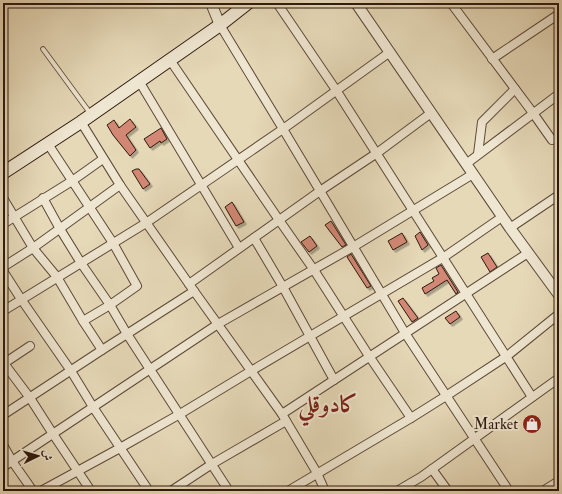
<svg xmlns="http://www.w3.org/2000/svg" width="562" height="494" font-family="'IM FELL Double Pica',Amiri,serif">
<defs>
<filter id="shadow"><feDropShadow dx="2.5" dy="2.5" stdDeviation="0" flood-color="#0004"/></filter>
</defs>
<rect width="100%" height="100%" fill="#e6d9b8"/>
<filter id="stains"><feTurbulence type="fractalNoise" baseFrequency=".005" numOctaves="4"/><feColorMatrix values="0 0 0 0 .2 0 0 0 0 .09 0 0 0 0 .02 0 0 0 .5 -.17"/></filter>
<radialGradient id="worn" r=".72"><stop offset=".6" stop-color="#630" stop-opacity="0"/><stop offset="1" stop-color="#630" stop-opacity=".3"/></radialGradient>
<g fill="#d28874" stroke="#2e190e" filter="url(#shadow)">
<polygon points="130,119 136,127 126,135 136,150 130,156 113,135 107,125 114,120 119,128"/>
<polygon points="161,128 167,139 161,143 160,141 150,148 144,139"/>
<polygon points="136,169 139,169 150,184 143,189 132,171"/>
<polygon points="232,202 244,222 236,226 225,207"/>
<polygon points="331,221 346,245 342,247 325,225"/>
<polygon points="420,232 428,245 422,250 415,236"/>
<polygon points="402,233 407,242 393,250 388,241"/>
<polygon points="310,236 317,246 309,252 301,242"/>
<polygon points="488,253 497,267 490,272 481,257"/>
<polygon points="351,254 371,286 367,288 347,257"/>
<polygon points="441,265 458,292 456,294 447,280 425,294 422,288 434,281 432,278 439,274 436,268"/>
<polygon points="403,298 418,318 412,322 398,301"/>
<polygon points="456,311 460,317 450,324 445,318"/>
</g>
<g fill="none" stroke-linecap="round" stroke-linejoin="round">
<g stroke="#5c4938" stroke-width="5.5">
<polyline id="service" points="43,49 90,113"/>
</g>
<g stroke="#5c4938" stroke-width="10">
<g id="minor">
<polyline points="277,3 336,90 532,397"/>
<polyline points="451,3 533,113 552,140"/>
<polyline points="220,25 283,129 405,333 509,491"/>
<polyline points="492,59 559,14"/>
<polyline points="170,60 279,220 314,270 369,356 411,418"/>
<polyline points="139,81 239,248"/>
<polyline points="81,122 120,185 189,284 282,414 317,473 325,491"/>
<polyline points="478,154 482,122 515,89"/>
<polyline points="466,164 559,94"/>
<polyline points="3,198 33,248 57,277 83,321 110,305 137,286 113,243 48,144"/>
<polyline points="43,198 60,229 81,263 110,305 127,334 229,491"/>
<polyline points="3,224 72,181 103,159"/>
<polyline points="510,228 559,195"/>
<polyline points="254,238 283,287 334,380"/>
<polyline points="3,267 33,248 120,185"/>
<polyline points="3,271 21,299 71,371 93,407 149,491"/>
<polyline points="189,284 320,191 377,153 431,113"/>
<polyline points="3,311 146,223 283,129 390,52"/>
<polyline points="83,321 102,350"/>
<polyline points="3,362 30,398 53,434 91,491"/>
<polyline points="3,364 30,346"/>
<polyline points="282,414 528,253"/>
<polyline points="3,415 102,350 194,291"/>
<polyline points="3,445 12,461 33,491"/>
<polyline points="3,467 218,324 353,247 473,174"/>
<polyline points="432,469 448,491"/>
<polyline points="41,491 120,448 180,414 251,371 444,257 502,217"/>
<polyline points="171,491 212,464 286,421"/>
<polyline points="288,491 411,418 446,396 507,356 559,314"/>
<polyline points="397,491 421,477 559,378"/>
<polyline points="543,491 559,481"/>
</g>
</g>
<g stroke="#5c4938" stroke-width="12">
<g id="tertiary">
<polyline points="211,3 220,25"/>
<polyline points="356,3 510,228 559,295"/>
</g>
</g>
<g stroke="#2e190e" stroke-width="14">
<polyline id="secondary" points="3,173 81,122 220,25 248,3"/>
</g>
<use href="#service" stroke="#efe6d1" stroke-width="4"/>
<use href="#minor" stroke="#efe6d1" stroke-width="8"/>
<use href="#tertiary" stroke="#efe6d1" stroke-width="10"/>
<use href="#secondary" stroke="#efe6d1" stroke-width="12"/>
</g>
<defs>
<g id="shop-disc" transform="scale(1)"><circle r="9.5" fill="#8f2418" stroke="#efe6d1"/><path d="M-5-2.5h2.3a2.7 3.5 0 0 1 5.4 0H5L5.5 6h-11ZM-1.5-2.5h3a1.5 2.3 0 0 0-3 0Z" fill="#fff"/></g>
</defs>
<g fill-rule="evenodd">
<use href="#shop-disc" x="532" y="424"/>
</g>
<g text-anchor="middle" stroke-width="4" stroke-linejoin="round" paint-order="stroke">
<g font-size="15" fill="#2e190e" stroke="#efe6d1" text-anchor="end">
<text x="518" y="429">Market</text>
</g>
<g font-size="23" font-weight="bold" fill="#7a1f14" stroke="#efe6d1">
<text x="328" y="412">كادوقلي</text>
</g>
</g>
<rect width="562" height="494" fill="none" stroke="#e6d9b8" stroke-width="16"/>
<rect x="4" y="4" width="554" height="486" fill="none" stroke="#2e190e" stroke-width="2"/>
<rect x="8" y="8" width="546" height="478" fill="none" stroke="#2e190e"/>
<g transform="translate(38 456) rotate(85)" stroke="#efe6d1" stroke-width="3" paint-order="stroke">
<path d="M0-3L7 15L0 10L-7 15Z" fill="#2e190e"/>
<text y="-6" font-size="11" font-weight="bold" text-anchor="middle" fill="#2e190e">ش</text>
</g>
<rect width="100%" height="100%" filter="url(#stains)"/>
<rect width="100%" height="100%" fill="url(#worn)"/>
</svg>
